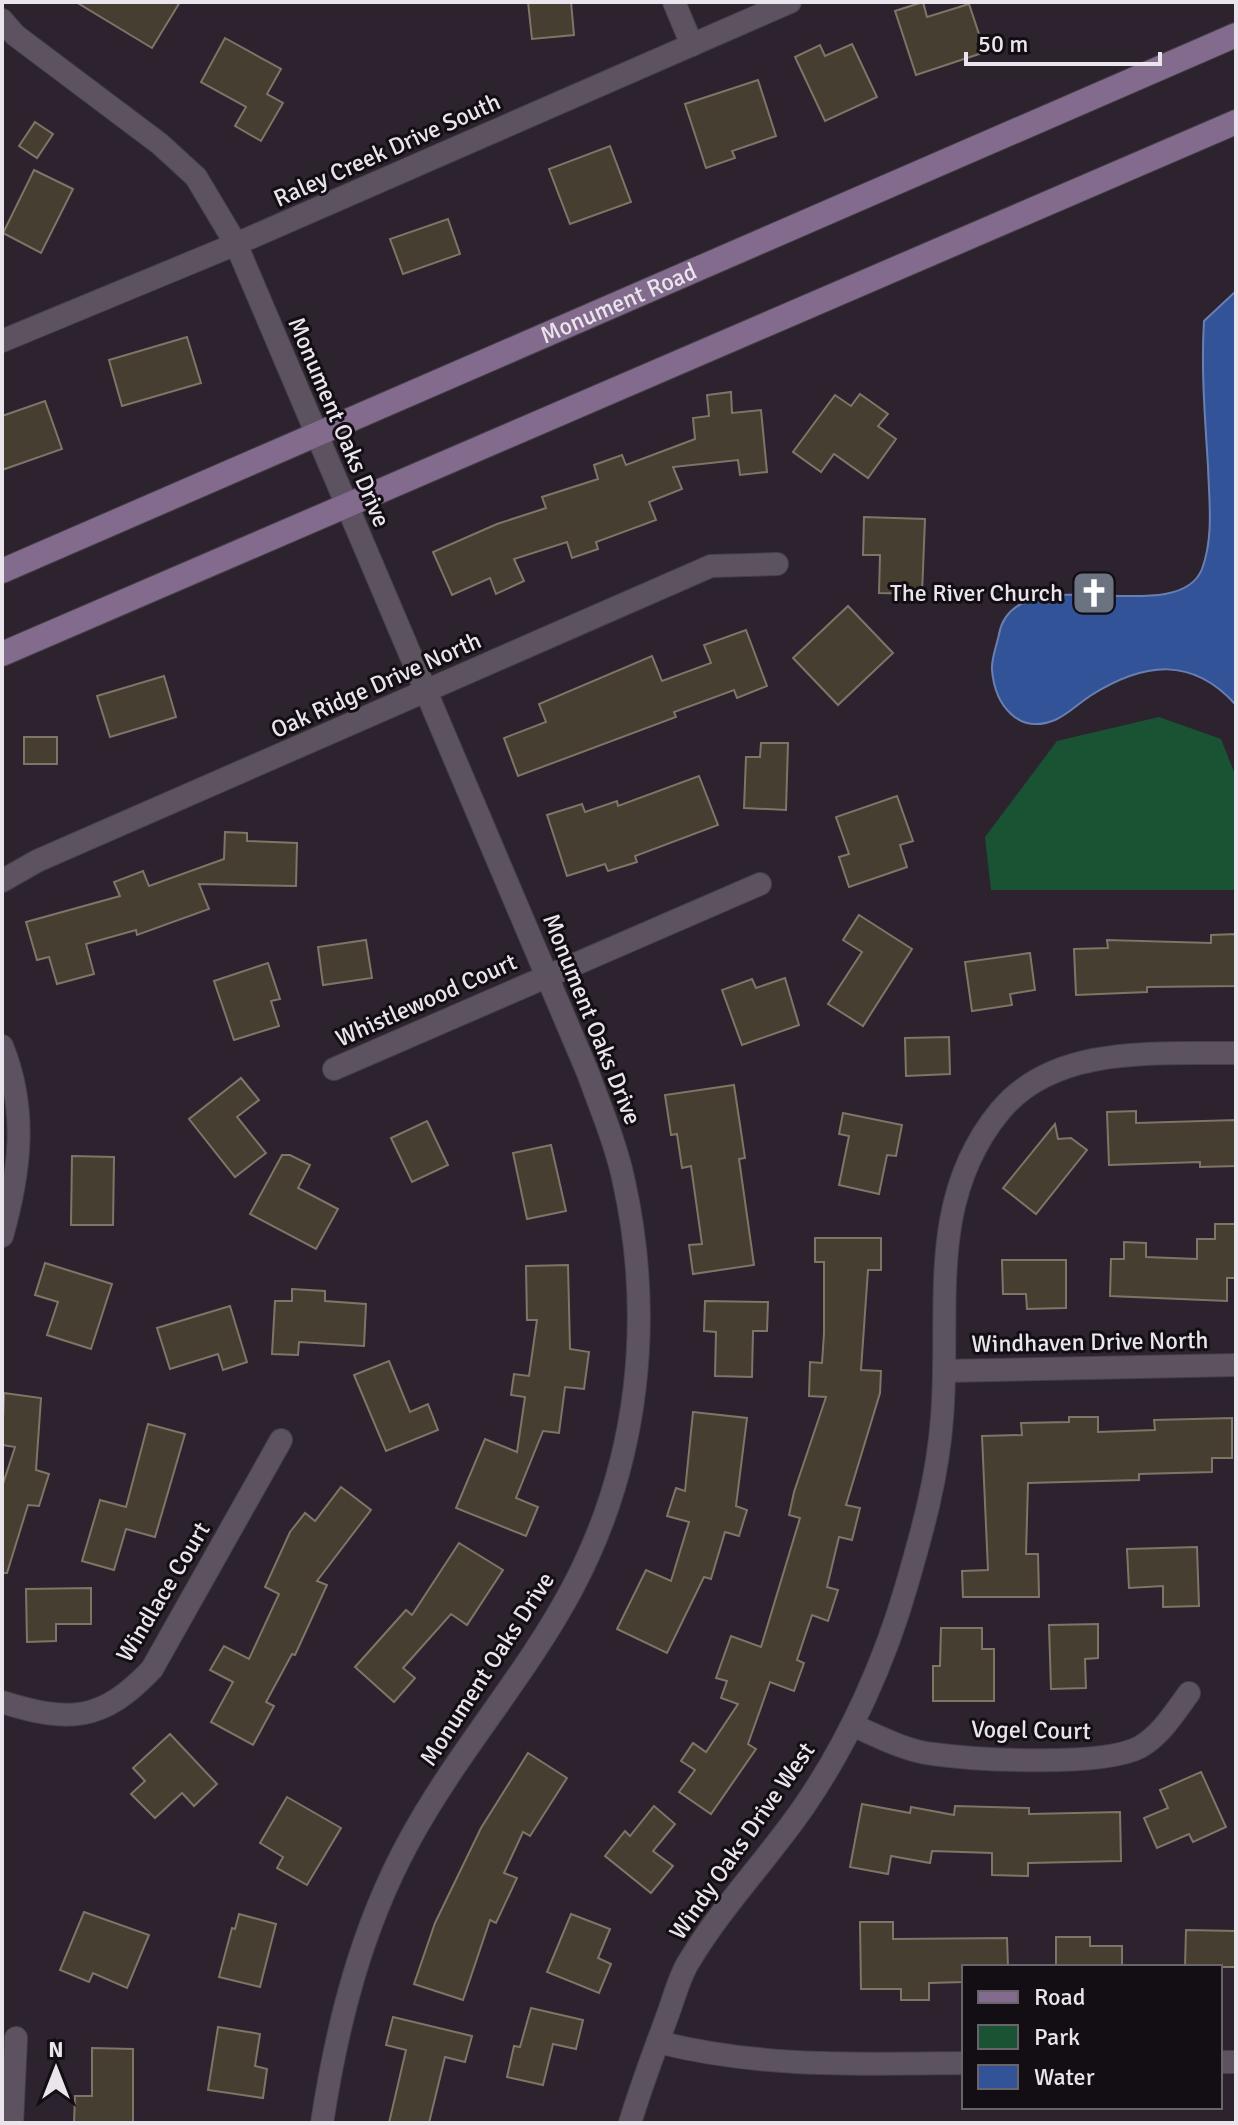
<svg xmlns="http://www.w3.org/2000/svg" width="1238" height="2125" font-family="Signika,sans-serif">
<rect width="100%" height="100%" fill="#2c232f"/>
<polygon fill="#1a5334" points="1159,717 1221,739 1236,777 1236,890 991,890 985,837 1057,741"/>
<path fill="#335398" stroke="#6a7fb1" stroke-width="2" d="M1236,291V705C1192,656 1144,662 1090,696C1078,704 1067,715 1055,720C1018,735 995,705 992,670C991,659 997,645 999,634C1014,554 1177,632 1202,569C1214,537 1209,500 1208,466C1205,418 1201,369 1204,321Z"/>
<g fill="#473e32" stroke="#7f7567" stroke-width="2">
<polygon points="76,2 180,2 152,48"/>
<polygon points="528,2 571,2 574,35 532,39"/>
<polygon points="923,2 927,17 969,4 985,52 916,75 895,11"/>
<polygon points="225,38 281,69 267,94 283,103 261,141 235,126 246,107 201,82"/>
<polygon points="852,44 877,97 825,121 795,57 820,45 825,56"/>
<polygon points="758,80 776,136 732,151 735,158 706,168 685,104"/>
<polygon points="35,122 53,134 37,158 19,146"/>
<polygon points="610,146 631,202 570,224 549,169"/>
<polygon points="34,170 73,189 41,253 3,233"/>
<polygon points="448,219 460,254 403,274 390,239"/>
<polygon points="187,337 201,383 122,406 109,360"/>
<polygon points="731,392 732,413 761,410 767,472 740,475 738,460 673,467 682,489 649,502 656,520 596,542 598,549 572,558 567,542 514,559 524,581 496,594 490,578 452,595 433,552 497,524 546,508 542,497 598,479 594,465 622,455 626,465 695,439 693,418 709,416 707,395"/>
<polygon points="860,394 888,414 878,426 896,439 868,478 834,454 821,472 793,452 835,395 851,406"/>
<polygon points="45,401 62,449 2,470 2,416"/>
<polygon points="864,517 925,519 922,594 879,593 880,555 863,555"/>
<polygon points="848,606 893,653 838,705 793,658"/>
<polygon points="746,630 767,686 737,698 734,690 674,712 676,717 518,776 504,738 546,722 539,704 652,656 662,681 711,663 704,645"/>
<polygon points="164,676 176,717 110,737 97,696"/>
<rect x="24" y="737" width="33" height="27"/>
<polygon points="761,743 788,743 786,810 744,808 746,757 760,757"/>
<polygon points="699,776 718,825 635,856 637,862 608,871 605,864 567,876 547,815 582,804 585,812 617,801 618,806"/>
<polygon points="897,796 913,841 900,845 907,867 849,887 839,857 849,854 836,817"/>
<polygon points="225,832 247,833 247,841 297,843 296,886 199,884 209,909 137,935 136,930 86,944 94,974 57,984 49,957 37,960 26,922 120,896 114,882 143,871 149,886 224,859"/>
<polygon points="859,915 912,949 863,1026 828,1004 862,952 843,940"/>
<polygon points="1236,934 1236,986 1147,987 1147,992 1076,995 1074,949 1108,948 1107,940 1211,943 1211,935"/>
<polygon points="366,940 372,978 323,985 318,947"/>
<polygon points="1030,953 1035,990 1010,994 1012,1005 972,1011 965,962"/>
<polygon points="268,963 280,999 271,1001 279,1026 234,1040 214,981"/>
<polygon points="785,978 799,1025 742,1045 722,990 752,979 756,988"/>
<polygon points="949,1037 950,1074 906,1076 905,1038"/>
<polygon points="241,1078 259,1100 237,1117 266,1153 235,1177 189,1119"/>
<polygon points="734,1085 745,1158 739,1159 754,1265 693,1274 689,1245 702,1244 691,1166 682,1168 677,1134 671,1135 665,1095"/>
<polygon points="1136,1111 1136,1123 1236,1120 1236,1166 1200,1167 1200,1162 1109,1165 1107,1112"/>
<polygon points="843,1113 902,1125 896,1156 887,1155 879,1194 839,1185 849,1136 839,1134"/>
<polygon points="427,1121 448,1165 412,1182 391,1138"/>
<polygon points="1055,1124 1058,1139 1071,1138 1087,1150 1036,1214 1003,1188"/>
<polygon points="551,1145 566,1211 527,1219 513,1153"/>
<polygon points="282,1155 290,1155 310,1165 298,1188 338,1209 316,1249 250,1214"/>
<polygon points="72,1156 114,1157 113,1225 71,1225"/>
<polygon points="1215,1224 1236,1224 1236,1278 1227,1278 1227,1301 1110,1296 1111,1259 1124,1259 1124,1242 1146,1243 1146,1257 1197,1259 1197,1239 1215,1239"/>
<polygon points="815,1238 881,1238 881,1270 868,1270 861,1370 881,1371 880,1393 846,1505 860,1508 852,1540 839,1537 827,1587 838,1590 828,1621 812,1615 797,1660 804,1663 794,1691 770,1682 748,1744 756,1749 711,1814 679,1792 695,1770 681,1761 693,1743 706,1752 738,1704 721,1698 727,1681 716,1678 731,1636 761,1647 800,1518 789,1515 794,1492 826,1397 809,1396 810,1362 822,1363 824,1333 824,1262 815,1262"/>
<polygon points="1002,1260 1066,1260 1066,1308 1027,1309 1026,1294 1003,1294"/>
<polygon points="45,1263 112,1284 91,1349 47,1335 58,1302 35,1295"/>
<polygon points="568,1265 570,1349 589,1352 584,1389 565,1387 559,1433 543,1431 516,1498 538,1507 526,1536 456,1508 485,1439 517,1452 525,1397 511,1395 514,1374 529,1376 537,1320 527,1320 526,1266"/>
<polygon points="292,1289 325,1291 325,1301 366,1304 364,1346 299,1342 298,1355 272,1354 275,1301 292,1301"/>
<polygon points="705,1301 768,1302 767,1331 753,1331 752,1377 715,1376 716,1332 704,1331"/>
<polygon points="230,1306 247,1362 223,1370 218,1354 170,1369 157,1328"/>
<polygon points="389,1361 410,1412 428,1404 438,1430 386,1451 354,1375"/>
<polygon points="4,1393 41,1398 36,1470 49,1474 39,1506 28,1505 7,1573 2,1573 2,1487 15,1447 2,1445"/>
<polygon points="693,1412 747,1418 736,1506 747,1510 739,1536 725,1532 711,1579 704,1577 667,1653 617,1629 646,1570 671,1581 689,1522 667,1516 676,1488 685,1491"/>
<polygon points="1069,1417 1098,1417 1098,1432 1155,1430 1154,1420 1232,1418 1232,1458 1212,1458 1212,1472 1139,1474 1139,1480 1028,1483 1026,1554 1038,1554 1039,1597 963,1597 962,1571 988,1570 982,1436 1022,1435 1021,1423 1069,1422"/>
<polygon points="148,1424 185,1434 155,1537 126,1529 114,1570 82,1561 100,1500 126,1507"/>
<polygon points="341,1487 371,1510 317,1581 327,1585 295,1655 292,1654 266,1702 274,1706 253,1745 211,1722 233,1682 210,1670 224,1646 249,1659 279,1594 265,1587 290,1532 305,1513 315,1521"/>
<polygon points="459,1543 503,1570 467,1625 451,1614 403,1668 415,1678 394,1702 355,1667 406,1610 412,1615"/>
<polygon points="1197,1547 1199,1606 1163,1607 1163,1586 1129,1588 1127,1549"/>
<polygon points="91,1588 91,1624 56,1624 56,1641 27,1642 26,1589"/>
<polygon points="1098,1624 1098,1658 1085,1659 1086,1688 1051,1689 1049,1625"/>
<polygon points="941,1628 982,1628 982,1649 994,1649 994,1701 933,1701 933,1666 940,1666"/>
<polygon points="170,1734 217,1784 194,1806 182,1793 155,1818 131,1794 145,1781 133,1768"/>
<polygon points="528,1753 567,1778 530,1836 523,1832 504,1873 517,1878 496,1923 490,1920 463,2000 414,1984 435,1923 481,1828"/>
<polygon points="1201,1772 1226,1827 1193,1842 1189,1834 1157,1848 1144,1818 1168,1808 1160,1790"/>
<polygon points="287,1797 341,1828 307,1885 277,1868 283,1857 260,1843"/>
<polygon points="862,1804 910,1813 911,1807 954,1815 955,1806 1029,1808 1029,1814 1120,1812 1121,1861 1028,1863 1028,1876 992,1875 992,1853 932,1851 930,1863 891,1856 888,1874 850,1867"/>
<polygon points="654,1806 675,1824 653,1851 673,1866 651,1893 605,1856 625,1831 630,1836"/>
<polygon points="84,1912 149,1935 127,1988 93,1973 89,1982 60,1970"/>
<polygon points="239,1914 276,1924 260,1987 219,1977 232,1928 235,1929"/>
<polygon points="571,1914 610,1929 598,1958 611,1964 599,1993 547,1972"/>
<polygon points="860,1922 893,1922 893,1939 1007,1938 1008,1967 964,1967 964,1982 929,1983 929,2000 901,2000 901,1989 861,1989"/>
<polygon points="1186,1930 1236,1931 1236,1967 1185,1967"/>
<polygon points="1056,1937 1090,1937 1090,1946 1122,1946 1122,1967 1056,1967"/>
<polygon points="531,2008 583,2020 576,2049 553,2044 543,2085 507,2077 514,2046 520,2047"/>
<polygon points="393,2017 472,2036 465,2062 445,2057 429,2123 389,2123 406,2050 386,2045"/>
<polygon points="218,2027 260,2034 255,2066 267,2069 263,2098 208,2090"/>
<polygon points="92,2048 133,2049 133,2123 74,2123 75,2096 92,2096"/>
</g>
<g fill="none" stroke-linecap="round" stroke-linejoin="round">
<g stroke="#47404a" stroke-width="24">
<g id="street">
<polyline points="674,2 692,45"/>
<path d="M2,20L15,35L160,144L196,177L236,244L588,1073C601,1109 616,1144 624,1182C654,1319 639,1462 573,1587C526,1676 457,1752 409,1841C361,1929 337,2025 322,2123"/>
<polyline points="2,341 236,244 790,2"/>
<polyline points="2,881 37,861 711,566 777,564"/>
<path d="M2,1046C28,1110 20,1172 2,1236"/>
<polyline points="334,1069 760,884"/>
<polyline points="944,1371 1236,1365"/>
<path d="M2,1702C69,1723 102,1722 152,1669L281,1440"/>
<path d="M852,1725C878,1736 905,1751 933,1754C977,1760 1103,1767 1140,1747C1161,1735 1175,1712 1189,1693"/>
<path d="M658,2042C759,2068 860,2064 964,2063"/>
<polyline points="1220,2062 1236,2062"/>
<polyline points="12,2123 16,2038"/>
<path d="M630,2123C641,2086 655,2050 668,2014C674,1998 679,1978 688,1963C721,1907 768,1859 805,1805C850,1739 885,1661 907,1584C923,1529 938,1475 942,1418C951,1312 925,1202 1000,1111C1055,1044 1158,1054 1236,1053"/>
</g>
</g>
<g stroke="#47404a" stroke-width="26">
<g id="secondary">
<path id="s1" d="M2,571L1236,35"/>
<polyline points="2,654 1236,122"/>
</g>
</g>
<use href="#street" stroke="#5d5360" stroke-width="22"/>
<use href="#secondary" stroke="#836b8d" stroke-width="24"/>
</g>
<defs>
<g id="church-square" transform="scale(2.3)"><rect x="-9" y="-9" width="18" height="18" rx="4" fill="#6b7280" stroke="#120e13"/><path d="M-1.2-6h2.4v3.5h3.3v2.4h-3.3V6h-2.4V-.1h-3.3v-2.4h3.3Z" fill="#fff"/></g>
</defs>
<g fill-rule="evenodd">
<use href="#church-square" x="1094" y="593"/>
</g>
<g text-anchor="middle" stroke-width="6" stroke-linejoin="round" paint-order="stroke">
<g font-size="24" fill="#eae5ec" stroke="#120e13">
<text transform="translate(387 150) rotate(-24)" y="8">Raley Creek Drive South</text>
<text dy="8" stroke="none"><textPath href="#s1" startOffset="672">Monument Road</textPath></text>
<text transform="translate(339 422) rotate(67)" y="8">Monument Oaks Drive</text>
<text transform="translate(376 685) rotate(-24)" y="8">Oak Ridge Drive North</text>
<text transform="translate(426 1000) rotate(-24)" y="8">Whistlewood Court</text>
<text transform="translate(592 1019) rotate(68)" y="8">Monument Oaks Drive</text>
<text transform="translate(1090 1342) rotate(-1)" y="8">Windhaven Drive North</text>
<text transform="translate(163 1592) rotate(-59)" y="8">Windlace Court</text>
<text transform="translate(487 1669) rotate(-57)" y="8">Monument Oaks Drive</text>
<text transform="translate(1031 1730) rotate(1)" y="8">Vogel Court</text>
<text transform="translate(742 1841) rotate(-55)" y="8">Windy Oaks Drive West</text>
</g>
<g font-size="24" fill="#eae5ec" stroke="#120e13" text-anchor="end">
<text x="1063" y="601">The River Church</text>
</g>
</g>
<rect width="1238" height="2125" fill="none" stroke="#eae5ec" stroke-width="8"/>
<rect x="962" y="1965" width="260" height="144" fill="#120e13" stroke="#68646a" stroke-width="2"/>
<rect x="978" y="1991" width="40" height="12" fill="#836b8d" stroke="#68646a" stroke-width="2"/>
<text x="1034" y="2005" font-size="24" fill="#eae5ec">Road</text>
<rect x="978" y="2025" width="40" height="24" fill="#1a5334" stroke="#68646a" stroke-width="2"/>
<text x="1034" y="2045" font-size="24" fill="#eae5ec">Park</text>
<rect x="978" y="2065" width="40" height="24" fill="#335398" stroke="#68646a" stroke-width="2"/>
<text x="1034" y="2085" font-size="24" fill="#eae5ec">Water</text>
<g transform="translate(56 2069)" stroke="#120e13" stroke-width="6" paint-order="stroke">
<path d="M0-6L14 30L0 20L-14 30Z" fill="#eae5ec"/>
<text y="-12" font-size="22" font-weight="bold" text-anchor="middle" fill="#eae5ec">N</text>
</g>
<path d="M966 52v12h194v-12" fill="none" stroke="#eae5ec" stroke-width="4"/>
<text x="978" y="52" font-size="24" fill="#eae5ec" stroke="#120e13" stroke-width="6" paint-order="stroke">50 m</text>
</svg>
